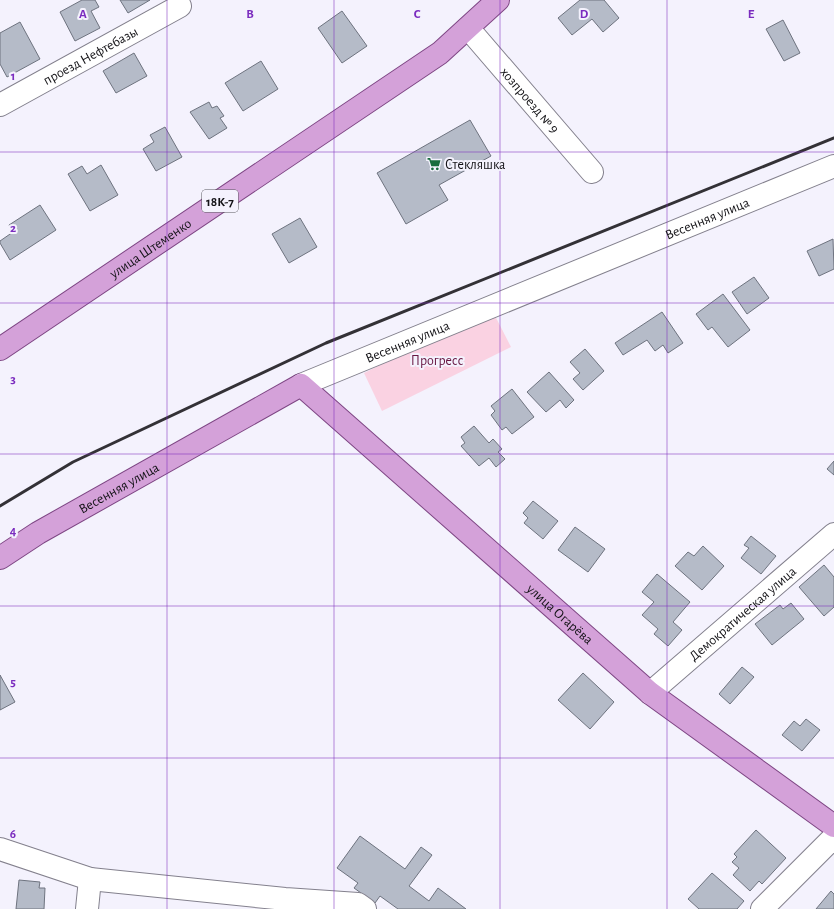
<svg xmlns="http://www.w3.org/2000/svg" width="834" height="909" font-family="'Alegreya Sans',sans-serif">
<rect width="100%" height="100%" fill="#f4f2fd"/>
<polygon fill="#fad2e2" points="492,310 511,347 382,411 364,373"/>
<g fill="#b5bbc8" stroke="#6e737f">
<polygon points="82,0 95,0 99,7 91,11 100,28 75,41 60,12"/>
<polygon points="120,0 150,0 128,13"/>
<polygon points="580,0 604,0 619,18 603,32 592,19 572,35 558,18"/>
<polygon points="342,11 367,46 342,63 318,28"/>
<polygon points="783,20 800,53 784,61 766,29"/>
<polygon points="20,22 40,59 7,77 0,64 0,33"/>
<polygon points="134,53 147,76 116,93 103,71"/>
<polygon points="261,61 278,89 243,111 225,83"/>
<polygon points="209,102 212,108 217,106 224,116 220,118 227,128 209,139 190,112"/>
<polygon points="470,120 491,156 439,185 448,200 406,224 377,173"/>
<polygon points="165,127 182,157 156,171 143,149 154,142 150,135"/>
<polygon points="101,165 118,195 90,211 68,174 82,166 87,174"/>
<polygon points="40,205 56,230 10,260 0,243 0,241 13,232 9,225"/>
<polygon points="300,218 317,247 289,263 272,234"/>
<polygon points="833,239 834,269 819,276 807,251"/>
<polygon points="754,277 769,298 747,314 732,292"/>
<polygon points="723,294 750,330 728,347 712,327 708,330 696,314"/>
<polygon points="662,312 683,343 668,353 663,345 655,351 647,340 623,355 615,343"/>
<polygon points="585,349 604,371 583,390 573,379 580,373 570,362"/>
<polygon points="549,372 574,400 566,408 560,400 546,412 527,392"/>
<polygon points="512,389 534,417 512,434 506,427 502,430 491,415 495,411 491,406"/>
<polygon points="474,426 489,443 493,439 502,449 498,452 505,459 496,467 489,458 479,466 461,446 465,443 461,437"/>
<polygon points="834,461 834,475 827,469"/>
<polygon points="533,501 558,521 543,539 524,523 528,518 523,513"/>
<polygon points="575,527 605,549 588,572 558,550"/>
<polygon points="751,536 776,556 761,574 741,558 749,548 744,545"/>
<polygon points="703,546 724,566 702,590 675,566 688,552 694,556"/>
<polygon points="824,565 834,577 834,607 824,616 799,587"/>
<polygon points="657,574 690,602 673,622 682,630 668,646 654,634 658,629 642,615 654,602 642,592"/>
<polygon points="791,603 804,619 772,645 755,624 780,605 783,609"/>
<polygon points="742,667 754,677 730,704 719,694"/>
<polygon points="583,673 614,702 590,729 558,700"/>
<polygon points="0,675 15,702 0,710"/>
<polygon points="806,719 820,730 802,751 782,735 794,721 800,726"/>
<polygon points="756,830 786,858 762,884 759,881 750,891 733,875 739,868 732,862 737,857 734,854"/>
<polygon points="360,836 405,869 421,847 432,855 409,886 429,901 438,888 466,909 398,909 380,896 375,903 354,888 358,883 337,868"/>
<polygon points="712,873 744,901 737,909 699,909 688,899"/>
<polygon points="19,880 40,882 39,888 45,888 44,909 16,909"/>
<polygon points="831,891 834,894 834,909 816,909"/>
</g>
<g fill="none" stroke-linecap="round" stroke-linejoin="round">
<g stroke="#83808d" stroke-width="24">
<g id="minor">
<path id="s1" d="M468,28L592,172"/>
<path id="s2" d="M0,105L180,6"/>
<path id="s3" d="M301,385L834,166"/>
<path id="s4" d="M650,693L834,534"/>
<polyline points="0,849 90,879 285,899 358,904 365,909"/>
<polyline points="87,909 90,879"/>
<polyline points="762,909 834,837"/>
</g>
</g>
<g stroke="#7e4684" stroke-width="24">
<g id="major">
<path id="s5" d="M0,349L440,53L498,0"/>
<path id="s6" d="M0,558L38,533L301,385L650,693L834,826"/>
</g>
</g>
<use href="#minor" stroke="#fff" stroke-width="22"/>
<use href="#major" stroke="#d4a1d9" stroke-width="22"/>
<polyline stroke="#333136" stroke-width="3" points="0,506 73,462 326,343 834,138"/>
</g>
<path fill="none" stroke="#7b2cbf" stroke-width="1" stroke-opacity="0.55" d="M167,0V909M334,0V909M500,0V909M667,0V909M0,152H834M0,303H834M0,454H834M0,606H834M0,758H834"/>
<defs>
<g id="supermarket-bare" transform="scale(1.08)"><path d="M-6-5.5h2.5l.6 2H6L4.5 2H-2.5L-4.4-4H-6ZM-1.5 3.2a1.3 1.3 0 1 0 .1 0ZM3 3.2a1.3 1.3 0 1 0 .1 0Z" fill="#1a6d3f" stroke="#f4f2fd" stroke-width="2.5" paint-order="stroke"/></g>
</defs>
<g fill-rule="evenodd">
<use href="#supermarket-bare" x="434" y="164"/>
</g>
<g text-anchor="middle" stroke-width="4" stroke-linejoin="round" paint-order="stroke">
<rect fill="#f4f2fd" stroke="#57565c" stroke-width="1" x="202" y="190" width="36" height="22" rx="3"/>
<g font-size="13" font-weight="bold" fill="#141317">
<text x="220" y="206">18К-7</text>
</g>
<g font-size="14" fill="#141317" stroke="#f4f2fd">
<text dy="5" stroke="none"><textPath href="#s2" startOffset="103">проезд Нефтебазы</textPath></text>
<text dy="5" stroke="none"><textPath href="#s1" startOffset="95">хозпроезд № 9</textPath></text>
<text dy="5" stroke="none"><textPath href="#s3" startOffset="439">Весенняя улица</textPath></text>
<text dy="5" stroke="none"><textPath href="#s5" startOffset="181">улица Штеменко</textPath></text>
<text dy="5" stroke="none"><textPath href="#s3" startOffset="115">Весенняя улица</textPath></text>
<text dy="5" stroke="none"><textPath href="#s6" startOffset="138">Весенняя улица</textPath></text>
<text dy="5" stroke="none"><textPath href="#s4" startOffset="122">Демократическая улица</textPath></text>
<text dy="5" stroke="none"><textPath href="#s6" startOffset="693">улица Огарёва</textPath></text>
</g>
<g font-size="14" fill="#141317" stroke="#f4f2fd" text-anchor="start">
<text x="445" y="169">Стекляшка</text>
</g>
<g font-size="14" fill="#671742" stroke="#f4f2fd">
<text x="437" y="365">Прогресс</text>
</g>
</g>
<g font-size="13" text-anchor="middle" font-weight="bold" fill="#7b2cbf" stroke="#f4f2fd" stroke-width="4" stroke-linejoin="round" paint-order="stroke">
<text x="83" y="18">A</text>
<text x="250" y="18">B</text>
<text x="417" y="18">C</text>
<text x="584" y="18">D</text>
<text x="751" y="18">E</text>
<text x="13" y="80">1</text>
<text x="13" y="232">2</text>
<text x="13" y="383">3</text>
<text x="13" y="535">4</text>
<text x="13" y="686">5</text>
<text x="13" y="838">6</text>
</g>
</svg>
